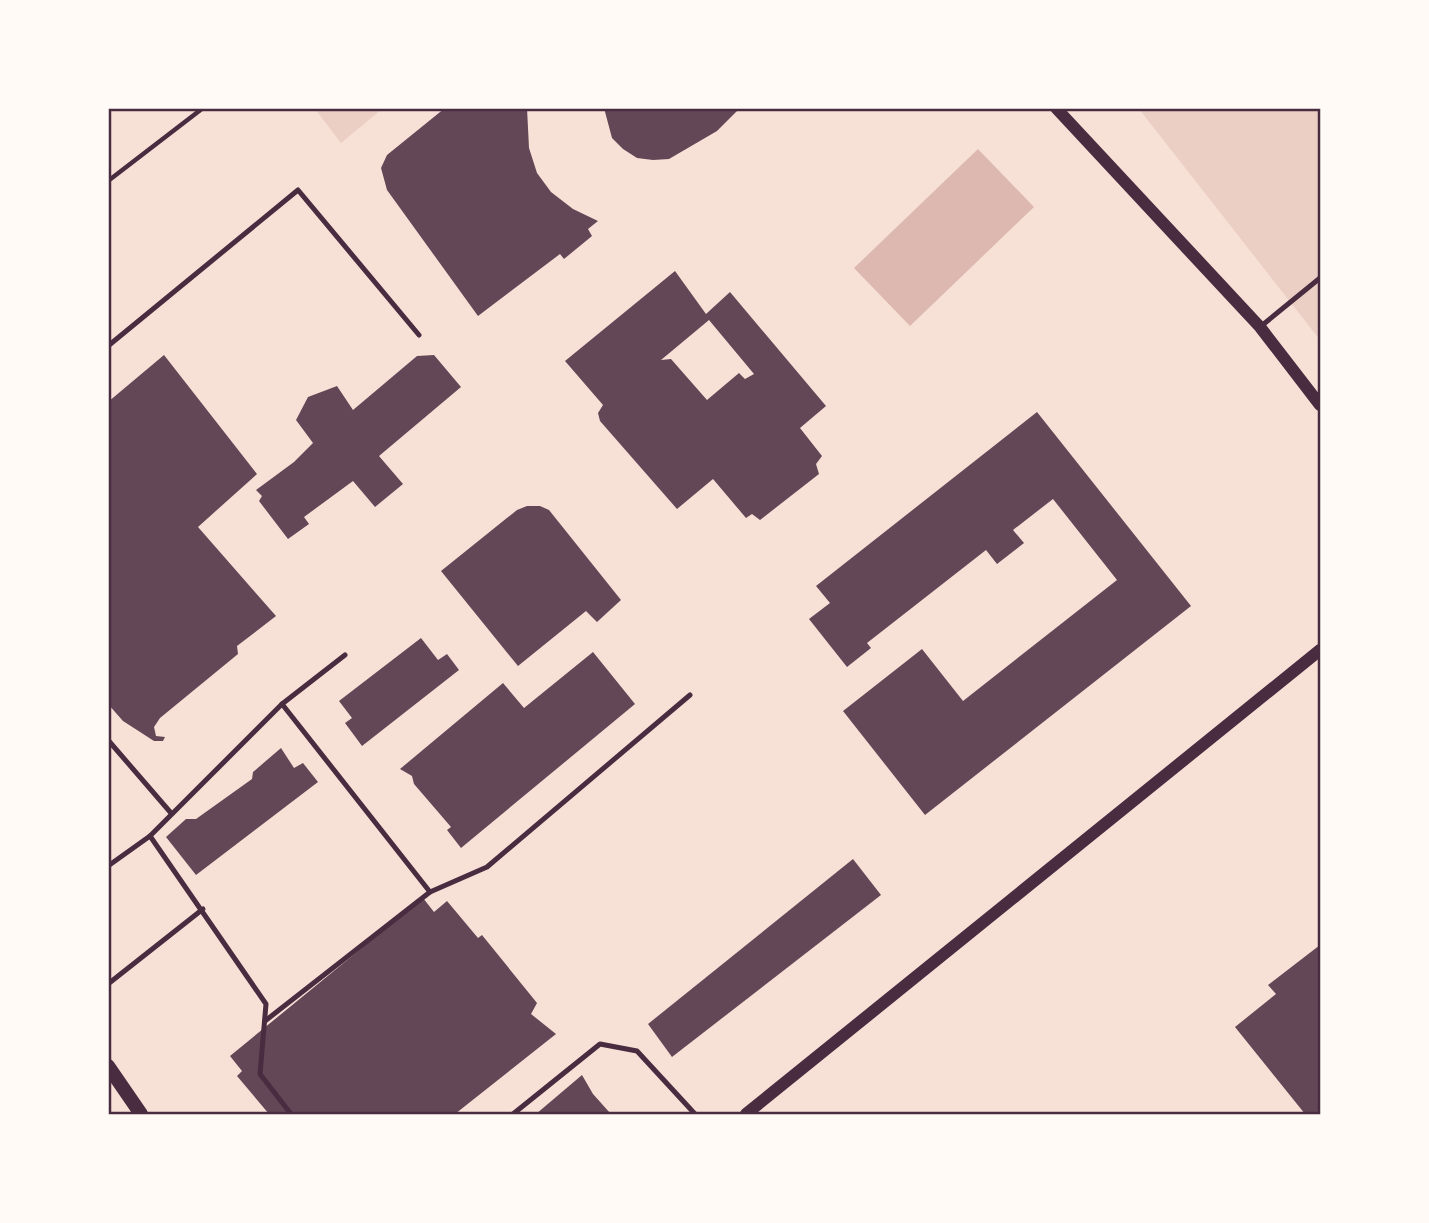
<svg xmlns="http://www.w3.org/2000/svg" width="1429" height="1223" font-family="'Work Sans',sans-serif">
<rect width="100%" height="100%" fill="#f7e1d7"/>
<g fill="#ebcfc5">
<polygon points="315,109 382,109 341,143"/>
<polygon points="1139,109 1320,109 1320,340"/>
</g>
<polygon fill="#dcb8b0" points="978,149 1034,207 910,326 854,268"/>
<g fill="#644757" fill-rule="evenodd">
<polygon points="445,108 527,108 529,148 537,173 551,192 573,209 598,221 588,229 592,236 564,259 560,254 478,316 387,190 381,168 387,155"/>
<polygon points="604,108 740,108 717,131 669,159 653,160 637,158 623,149 612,138"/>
<path d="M675,271L706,314L730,292L826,406L800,428L822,456L816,464L819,474L760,520L752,514L746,518L713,479L677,509L600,421L598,413L603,405L565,361ZM709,320L754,374L745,379L739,373L707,400L671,359L661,360Z"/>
<polygon points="164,355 257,474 198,527 276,616 237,646 238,654 160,718 154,727 156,736 165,737 163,741 154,741 123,721 108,704 108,402"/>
<polygon points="434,355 461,387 379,456 403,484 375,507 353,481 304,517 309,524 288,539 259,501 262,496 256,490 294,462 313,443 296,420 308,397 337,386 353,410 417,356"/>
<polygon points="1037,412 1191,606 925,815 843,711 922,649 963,701 1117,580 1053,499 1013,530 1024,543 997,564 986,550 867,643 871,648 847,667 809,619 830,603 816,586"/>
<polygon points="527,506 540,506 549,510 621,600 597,622 586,611 518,666 441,571 517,510"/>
<polygon points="421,638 438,660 447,654 459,670 362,746 345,723 352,718 339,701"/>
<polygon points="593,652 635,704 461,848 447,830 451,827 414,784 412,776 400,769 503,683 524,708"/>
<polygon points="281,748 294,768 303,763 318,782 196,875 166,837 186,819 196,819 252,779 253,772"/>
<polygon points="853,859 881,895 672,1057 648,1024"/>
<polygon points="423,898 434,912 447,901 478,938 482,935 537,1003 531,1014 556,1034 455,1114 269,1114 237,1076 242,1071 230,1056"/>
<polygon points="1320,945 1320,1114 1305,1114 1235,1027 1276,994 1268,985"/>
<polygon points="582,1075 593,1094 610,1113 536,1114"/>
</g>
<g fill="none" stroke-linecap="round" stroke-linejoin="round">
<polyline stroke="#4a2c40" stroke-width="4.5" points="108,181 203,108"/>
<g stroke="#4a2c40" stroke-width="5">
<polyline points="1260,327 1320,278"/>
<polyline points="108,346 298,190 419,335"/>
<polyline points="108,740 171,813"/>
<polyline points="108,866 150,836"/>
<polyline points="430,892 487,867 690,695"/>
<polyline points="108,984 203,909"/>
<polyline points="265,1021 430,892 282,704"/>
<polyline points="291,1114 260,1074 266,1004 150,836 282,704 345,655"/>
<polyline points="513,1114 600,1044 637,1051 695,1114"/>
</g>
<g stroke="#4a2c40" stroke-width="12">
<polyline points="1056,108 1260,327 1320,405"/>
<polyline points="746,1114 1320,650"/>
</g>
<polyline stroke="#4a2c40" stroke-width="14" points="108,1066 141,1114"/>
</g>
<rect width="1429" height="1223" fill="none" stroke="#fffaf5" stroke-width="220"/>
<rect x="110" y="110" width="1209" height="1003" fill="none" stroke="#4a2c40" stroke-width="2.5"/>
</svg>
